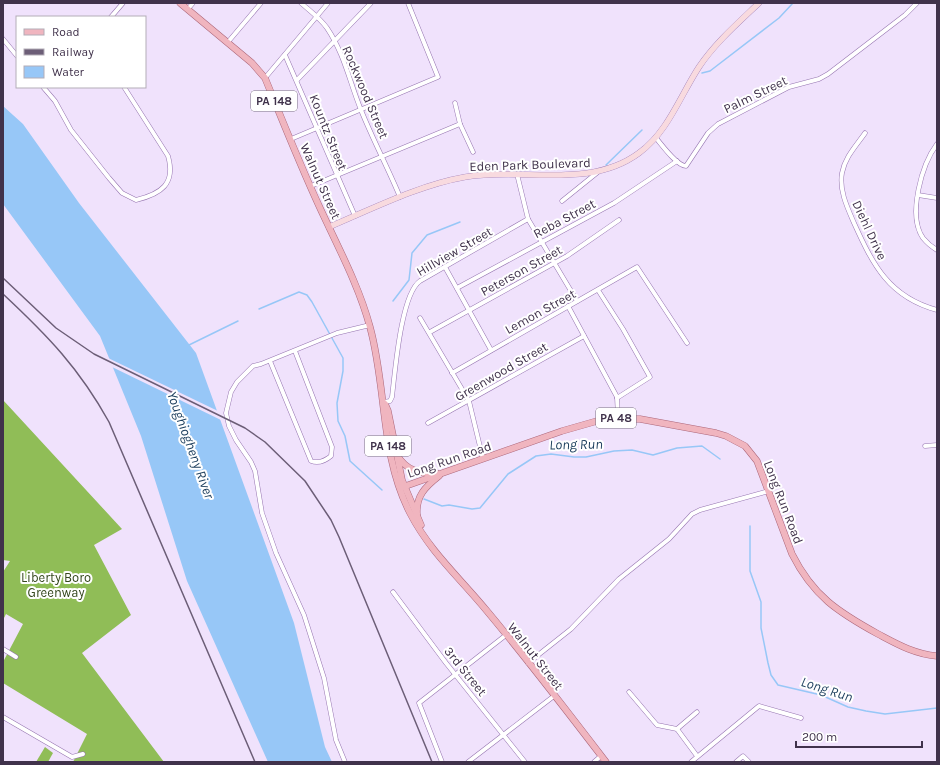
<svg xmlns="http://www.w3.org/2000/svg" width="940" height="765" font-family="Karla,sans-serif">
<rect width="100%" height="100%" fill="#f0e2fc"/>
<g fill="#90bd57">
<polygon points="3,400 122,529 94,545 131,615 82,653 164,762 73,762 87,734 3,683 3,662 23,624 6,614 3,620 3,572 10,561 3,560"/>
<polygon points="45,747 53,753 48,762 36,762"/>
</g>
<polygon fill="#97c7f7" points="3,106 23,124 79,203 196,353 294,623 325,747 332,762 268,762 187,581 141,436 100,336 3,204"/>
<polygon fill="#f0e2fc" points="106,357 220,412 223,421 110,366"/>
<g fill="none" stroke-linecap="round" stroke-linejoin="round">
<g stroke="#97c7f7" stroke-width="1.5">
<polyline points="702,73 710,71 779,18 793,3"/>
<polyline points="606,165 642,130"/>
<polyline points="393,301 409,280 412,253 427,235 460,222"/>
<polyline points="259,309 299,292 307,295 312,302 343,358 343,371 337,403 338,421 345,436 350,461 382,490"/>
<polyline points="189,345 238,321"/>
<polyline points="424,499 442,506 449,505 472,509 480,508 508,474 536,456 551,454 574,457 586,457 614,451 632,450 653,455 677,448 702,446 720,459"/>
<polyline points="750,526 750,571 761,602 761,628 768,663 771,675 778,685 821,695 848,707 866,711 885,714 937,708"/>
</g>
<g stroke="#9675b1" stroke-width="5">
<g id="street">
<path d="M301,3C310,11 320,18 327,28C344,53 350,83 361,110C373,140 388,168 400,197"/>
<polyline points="188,9 193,3"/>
<polyline points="111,17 123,3"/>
<polyline points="3,39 17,56"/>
<polyline points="228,42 261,3"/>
<polyline points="285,55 355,216"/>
<polyline points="265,78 328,3"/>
<polyline points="297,80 371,3"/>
<path d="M43,87L55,101L71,130L109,178L122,193L136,200C161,194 176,184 168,156L124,87"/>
<polyline points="455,103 460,124 473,152"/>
<path d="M865,133C856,146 845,157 842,173C839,190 847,207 854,223C873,265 889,297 937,310"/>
<path d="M656,138C662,145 677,166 686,166L708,133L718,124L789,87L819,79L828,74L905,15L917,3"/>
<polyline points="291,139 438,77 408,3"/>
<path d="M937,144C922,164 907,215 923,238C927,243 932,247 937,250"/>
<polyline points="517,174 528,219 577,301"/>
<polyline points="311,186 460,124"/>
<polyline points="918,195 937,198"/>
<polyline points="562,201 598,172"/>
<polyline points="445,267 491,350"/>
<polyline points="457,288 614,203 677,161"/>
<polyline points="598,290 623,329 650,377 617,398"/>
<polyline points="568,306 617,397 618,417"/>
<polyline points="420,318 469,401 483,459"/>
<polyline points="430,332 567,256 619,220"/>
<path d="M270,361L311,461C319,464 325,461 331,456L332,447L295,351"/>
<polyline points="452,373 637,267 687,343"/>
<path d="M384,402L390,401L392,397C395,372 401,294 420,281L528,219"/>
<polyline points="428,423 584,336"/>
<polyline points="925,446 937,445"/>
<polyline points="393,592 446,663 525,762"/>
<polyline points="3,649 16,657"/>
<polyline points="528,663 571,629 619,579 669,539 692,514 700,510 769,491"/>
<polyline points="629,692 657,725 677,729"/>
<polyline points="3,717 72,757 83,754"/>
<polyline points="677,729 697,756"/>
<polyline points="677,729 697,712"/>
<polyline points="345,762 336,740 324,678 304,615 276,553 262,513 255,471 251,462 236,440 229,426 226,413 231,392 237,382 253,366 261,364 337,333 370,325"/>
<polyline points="442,762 419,703 506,635"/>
<polyline points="468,762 554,696"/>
<polyline points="594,762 601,756"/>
<polyline points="691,762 759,706 801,718"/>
<polyline points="736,762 743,756 749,762"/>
</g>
</g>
<g stroke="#9675b1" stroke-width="6">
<path id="secondary" d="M329,227C372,209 419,185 465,177C523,167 589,190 639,153C668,132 680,96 699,67C715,43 738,23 759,3"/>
</g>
<g stroke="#ac677b" stroke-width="7">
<g id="primary">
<path d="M180,3L252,63L265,78C283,122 300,165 320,208C338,247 359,286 370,327C387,389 380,455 410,513C430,552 460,578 487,611C528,660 567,711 606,762"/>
<polyline points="385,404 388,411 402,480 421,525"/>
<path d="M397,455C406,470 419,474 436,473"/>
<path d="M400,488L562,431L604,419H640L716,433L726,436L745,446L757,461L792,554C813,596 838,612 878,634C897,644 914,654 937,656"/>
<path d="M417,514C416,496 425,487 439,476"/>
</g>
</g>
<use href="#street" stroke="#fff" stroke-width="4"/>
<use href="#secondary" stroke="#f8dadf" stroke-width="5.5"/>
<use href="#primary" stroke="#f0b5bf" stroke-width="6"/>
<g stroke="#6c5e77" stroke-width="1.5">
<polyline points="3,278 56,328 94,354 245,428 265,442 305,481 331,520 339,537 432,762"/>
<path d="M3,294C48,336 79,368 109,422L255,762"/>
</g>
</g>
<g text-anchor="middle" stroke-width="4" stroke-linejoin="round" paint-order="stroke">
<g fill="#fff" stroke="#797081" stroke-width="1">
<rect x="251" y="91" width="46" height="20" rx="3"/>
<rect x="596" y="408" width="40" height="20" rx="3"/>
<rect x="365" y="436" width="46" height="20" rx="3"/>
</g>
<g font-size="12" font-weight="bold" fill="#40324b">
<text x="274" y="105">PA 148</text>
<text x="616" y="422">PA 48</text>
<text x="388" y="450">PA 148</text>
</g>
<g font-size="13" fill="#40324b" stroke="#fff">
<text transform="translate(366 92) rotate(67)" y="5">Rockwood Street</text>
<text transform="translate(755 94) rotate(-26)" y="5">Palm Street</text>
<text transform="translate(329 132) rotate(68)" y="5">Kountz Street</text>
<text transform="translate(530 164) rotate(-2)" y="5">Eden Park Boulevard</text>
<text transform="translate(321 181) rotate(66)" y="5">Walnut Street</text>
<text transform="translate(564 218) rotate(-28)" y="5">Reba Street</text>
<text transform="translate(870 230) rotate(65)" y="5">Diehl Drive</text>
<text transform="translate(454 251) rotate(-30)" y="5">Hillview Street</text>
<text transform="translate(521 270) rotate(-29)" y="5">Peterson Street</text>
<text transform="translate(540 311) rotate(-29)" y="5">Lemon Street</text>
<text transform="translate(501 371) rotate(-30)" y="5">Greenwood Street</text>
<text transform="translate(449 459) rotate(-19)" y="5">Long Run Road</text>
<text transform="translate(784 502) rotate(69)" y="5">Long Run Road</text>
<text transform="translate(536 656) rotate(52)" y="5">Walnut Street</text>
<text transform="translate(466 671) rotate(51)" y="5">3rd Street</text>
</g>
<g font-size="13" fill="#35481e" stroke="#fff">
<text x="56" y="582">Liberty Boro<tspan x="56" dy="15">Greenway</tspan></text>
</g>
<g font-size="14" font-style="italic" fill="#1b3d5c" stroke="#fff">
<text transform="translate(576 444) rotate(-1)" y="5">Long Run</text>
<text transform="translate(191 445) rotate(70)" y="5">Youghiogheny River</text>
<text transform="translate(827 689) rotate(18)" y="5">Long Run</text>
</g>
</g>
<rect width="940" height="765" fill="none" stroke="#40324b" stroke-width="8"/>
<rect x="16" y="16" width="130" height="72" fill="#ffffff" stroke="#b3adb7"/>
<rect x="24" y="29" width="20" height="6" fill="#f0b5bf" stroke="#b3adb7"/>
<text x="52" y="36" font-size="12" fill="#40324b">Road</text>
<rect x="24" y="49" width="20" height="6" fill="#6c5e77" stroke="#b3adb7"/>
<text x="52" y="56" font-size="12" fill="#40324b">Railway</text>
<rect x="24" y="66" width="20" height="12" fill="#97c7f7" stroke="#b3adb7"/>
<text x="52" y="76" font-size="12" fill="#40324b">Water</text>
<path d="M796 741v6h126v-6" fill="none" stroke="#40324b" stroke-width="2"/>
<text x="802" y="741" font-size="12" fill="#40324b" stroke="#ffffff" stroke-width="3" paint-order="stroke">200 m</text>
</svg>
